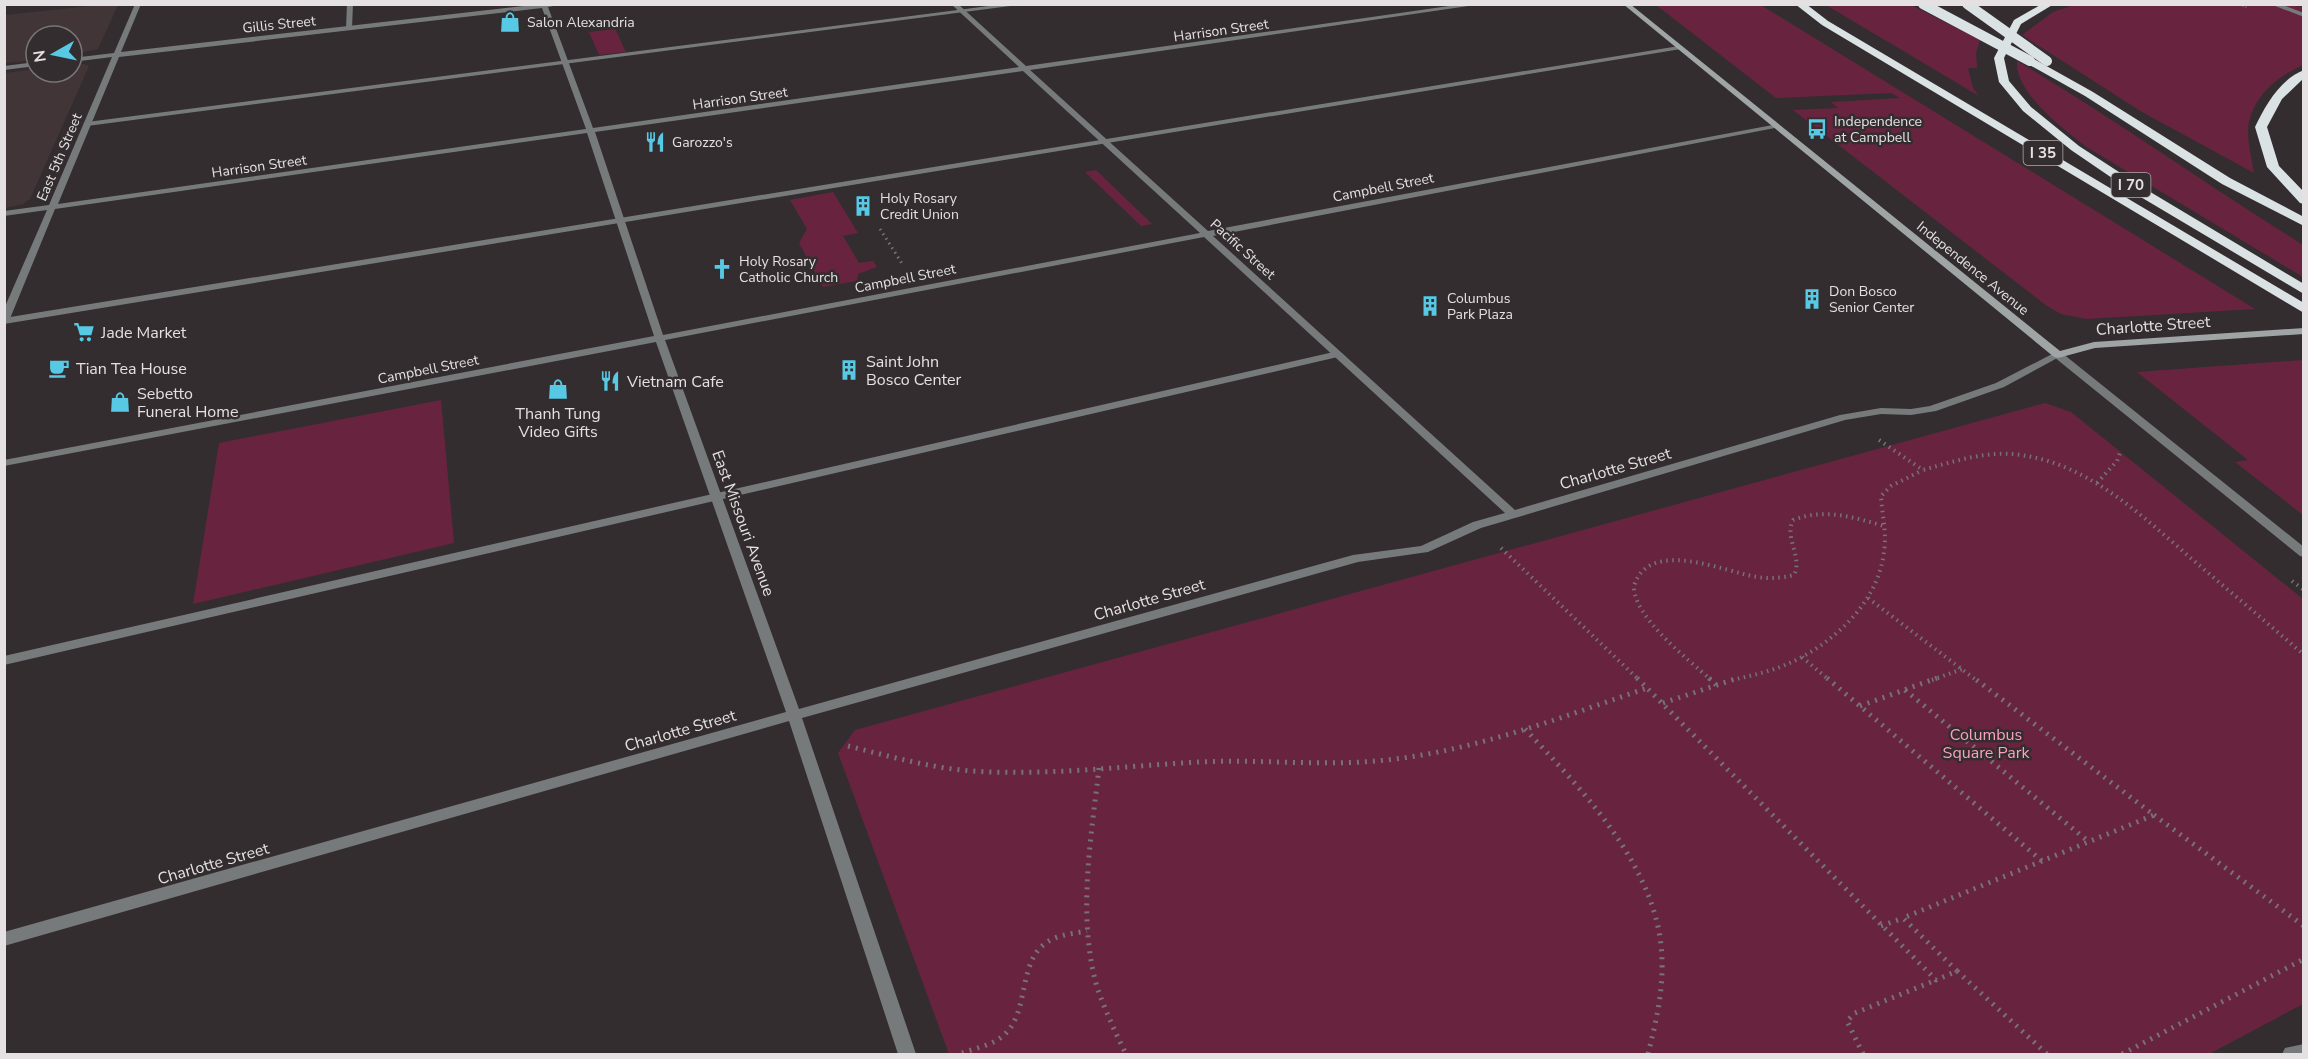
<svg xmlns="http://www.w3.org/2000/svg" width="2308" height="1059" font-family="'Nunito Sans',sans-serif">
<rect width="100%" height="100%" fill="#332d2f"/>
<g fill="#413538">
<polygon points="99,5 118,5 98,49 72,55 72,36 36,36 36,60 5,63 5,15"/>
<polygon points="84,64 89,66 30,199 23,204 5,208 5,73 36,69 36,72 72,72 72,65"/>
</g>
<g fill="#68243f">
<path d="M2280,4L2303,7V65C2276,77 2250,98 2248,131C2248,144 2252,160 2254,173L2142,112L2022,35L2053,12L2074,5Z"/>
<polygon points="1656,5 1761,5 2255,309 2087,319 2061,314 2047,306 1793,110 1838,108 1831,102 1900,98 1891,93 1776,98"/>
<polygon points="1826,5 1911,5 1980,40 1976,53 1977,68 1968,68 1973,88 1979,96"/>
<polygon points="615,29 626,52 599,55 589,32"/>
<path d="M2017,61C2115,119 2207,185 2303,245V277L2085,146C2063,128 2015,93 2017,61Z"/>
<polygon points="1096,170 1152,224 1141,226 1085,172"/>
<polygon points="833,192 858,233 843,236 859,263 873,261 877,267 858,274 857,281 823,287 799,243 807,229 790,200"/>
<polygon points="2303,360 2303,515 2235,462 2248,460 2137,372"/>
<polygon points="441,400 454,543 193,604 219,443"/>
<polygon points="2045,403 2071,412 2303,599 2303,1004 2209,1054 949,1054 838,753 855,730"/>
</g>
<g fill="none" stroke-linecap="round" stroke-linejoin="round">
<polyline stroke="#777274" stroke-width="2" stroke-dasharray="1 2" stroke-linecap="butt" points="2237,4 2248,8"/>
<polyline stroke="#777274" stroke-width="3" stroke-dasharray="1.5 4" stroke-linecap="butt" points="880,229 903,265"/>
<g stroke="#777274" stroke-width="4" stroke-dasharray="1.5 4.5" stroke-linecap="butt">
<path d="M1879,440L1923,470C1955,461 1988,450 2021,455C2093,465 2147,521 2200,566C2235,596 2270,625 2304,655"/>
<polyline points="2097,483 2117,461 2121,450"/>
<polyline points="1501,548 1639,680"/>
<polyline points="2292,581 2304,590"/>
<polyline points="1868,598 1976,680"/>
<polyline points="1802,657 1829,680"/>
<path d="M1711,680C1689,660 1633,617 1634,586C1649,537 1725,572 1757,577C1770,579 1781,578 1794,575C1803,557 1784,538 1793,520C1824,508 1853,517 1884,526"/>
<path d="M1732,680C1750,676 1768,672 1785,665C1831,646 1879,603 1884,551C1887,533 1882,514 1881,496L1891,486L1923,470"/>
<polyline points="1932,680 1963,669"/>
</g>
<g stroke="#777274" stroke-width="5" stroke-dasharray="2 6" stroke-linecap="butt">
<polyline points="1637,678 1936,980 1957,971 2047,1054"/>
<polyline points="1709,678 1716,685"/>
<polyline points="1827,678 2042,861"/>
<polyline points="1905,690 2089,842"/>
<polyline points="1663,703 1738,678"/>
<polyline points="1860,706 1937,678"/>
<path d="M1525,729C1583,791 1660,869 1662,960C1663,993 1656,1022 1648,1054"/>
<path d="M848,746C889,756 930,768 972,771C1048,776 1124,766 1199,762C1258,759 1317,766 1376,761C1470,753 1559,718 1647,688"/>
<path d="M1099,768C1091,839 1077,917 1097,987C1105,1010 1115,1032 1126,1054"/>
<polyline points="2154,815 2304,926"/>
<polyline points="1881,926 1903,918"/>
<polyline points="1957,971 1903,918 2154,815 1974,678"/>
<path d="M962,1053C976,1048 994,1045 1005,1034C1032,1008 1015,954 1055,938C1065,934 1076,933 1087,931"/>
<polyline points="1863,1054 1847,1021 1855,1013 1936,980"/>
<polyline points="2122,1054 2304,959"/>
</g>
<g fill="#777a7b" fill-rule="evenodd">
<polygon points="347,4 353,4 352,28 349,30 346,28"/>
<polygon points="1004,4 1025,4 87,126 83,124 87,122"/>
<polygon points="1679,46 1681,47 1681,49 4,324 4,318"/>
<polygon points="1338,351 1343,354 1342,356 4,665 4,656"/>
</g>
<g fill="#777a7b" fill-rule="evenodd">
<path d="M135,4H141L121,52L541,4H564L548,7L593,128L1019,67L951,4H958L1026,66L1463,4H1482L1030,70L1208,231L1778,124L1779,126L1775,128L1213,236L1515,510L1840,415L1881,408L1911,409L1930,406L1996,383L2054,353H2062L2063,355L2004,387L1936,411L1911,415L1881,414L1845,420L1481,528L1428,552L1358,562L802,718L916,1054H898L789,721L4,946V932L786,712L656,342L4,466V460L654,336L587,133L55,209L9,321L4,324V309L47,210L4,216V211L49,205L112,57L72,62V58L114,53ZM542,8L586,129L58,204L119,57ZM1023,71L1200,233L663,335L595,132ZM1204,237L1505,513L1473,522L1421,546L1353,555L799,709L665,340Z"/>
<polygon points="36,62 36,66 4,70 4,66"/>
<polygon points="2304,1044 2304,1054 2282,1054 2285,1048"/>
</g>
<g fill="#777a7b" fill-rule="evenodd">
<polygon points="2270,4 2280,4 2304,13 2304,17"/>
<polygon points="2058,352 2062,353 2304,547 2304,557 2300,556 2054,357 2053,355"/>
</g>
<polygon fill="#9fa4a5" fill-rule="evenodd" points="1623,4 1630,4 2060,351 2094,342 2304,328 2304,334 2095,348 2058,358 2054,357"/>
<g fill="#dae2e4" fill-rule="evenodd">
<polygon points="1795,4 1806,4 1828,21 2304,303 2304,313 1822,25"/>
<polygon points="2042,4 2054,4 2021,24 2004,58 2009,81 2031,107 2079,146 2142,187 2304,284 2304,294 2134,193 2071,150 2023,111 1999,82 1994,58 2014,20"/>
<polygon points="2026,59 2034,59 2093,92 2230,178 2304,217 2304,226 2222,184 2085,96 2026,63"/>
<path d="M2304,70V78L2282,99L2267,127L2279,166L2304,192V204L2300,203L2267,167L2255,127C2265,106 2280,79 2304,70Z"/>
</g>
<g stroke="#dae2e4" stroke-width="10">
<polyline points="1923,4 2030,61"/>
<polyline points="1967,4 2047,61"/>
</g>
</g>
<defs>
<g id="shop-bare" transform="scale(1.62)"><path d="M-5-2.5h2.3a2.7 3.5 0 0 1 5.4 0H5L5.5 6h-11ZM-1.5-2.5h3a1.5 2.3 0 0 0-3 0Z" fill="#58c9e4" stroke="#332d2f" stroke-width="2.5" paint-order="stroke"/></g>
<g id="bus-bare" transform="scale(1.62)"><path d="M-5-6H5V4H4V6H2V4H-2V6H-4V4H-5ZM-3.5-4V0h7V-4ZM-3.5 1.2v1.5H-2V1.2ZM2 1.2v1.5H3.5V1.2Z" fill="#58c9e4" stroke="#332d2f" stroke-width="2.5" paint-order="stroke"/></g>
<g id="restaurant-bare" transform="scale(1.62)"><path d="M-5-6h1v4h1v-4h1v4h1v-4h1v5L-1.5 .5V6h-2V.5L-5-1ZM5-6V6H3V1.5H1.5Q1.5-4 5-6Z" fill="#58c9e4" stroke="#332d2f" stroke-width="2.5" paint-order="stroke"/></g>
<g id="building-bare" transform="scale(1.62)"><path d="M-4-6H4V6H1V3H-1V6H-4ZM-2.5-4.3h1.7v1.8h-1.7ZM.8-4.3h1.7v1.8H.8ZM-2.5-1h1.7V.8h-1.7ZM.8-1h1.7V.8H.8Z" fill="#58c9e4" stroke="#332d2f" stroke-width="2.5" paint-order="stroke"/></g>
<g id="church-bare" transform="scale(1.62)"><path d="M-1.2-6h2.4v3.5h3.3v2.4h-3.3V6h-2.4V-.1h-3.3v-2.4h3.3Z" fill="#58c9e4" stroke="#332d2f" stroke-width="2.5" paint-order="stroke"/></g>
<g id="supermarket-bare" transform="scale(1.62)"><path d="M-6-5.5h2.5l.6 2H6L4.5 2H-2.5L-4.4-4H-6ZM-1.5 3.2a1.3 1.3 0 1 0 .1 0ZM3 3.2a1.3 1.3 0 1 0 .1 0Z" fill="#58c9e4" stroke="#332d2f" stroke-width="2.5" paint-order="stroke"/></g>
<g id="cafe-bare" transform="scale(1.62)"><path d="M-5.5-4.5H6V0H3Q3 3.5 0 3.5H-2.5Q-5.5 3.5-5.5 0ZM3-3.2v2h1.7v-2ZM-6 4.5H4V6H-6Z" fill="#58c9e4" stroke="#332d2f" stroke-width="2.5" paint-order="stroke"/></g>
</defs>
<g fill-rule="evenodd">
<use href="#shop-bare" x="510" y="22"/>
<use href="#bus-bare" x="1817" y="129"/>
<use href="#restaurant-bare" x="655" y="142"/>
<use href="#building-bare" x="863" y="206"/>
<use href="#church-bare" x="722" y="269"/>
<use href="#building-bare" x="1812" y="299"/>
<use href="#building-bare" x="1430" y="306"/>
<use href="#supermarket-bare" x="84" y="332"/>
<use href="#cafe-bare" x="59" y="368"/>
<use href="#building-bare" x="849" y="370"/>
<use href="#restaurant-bare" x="610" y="381"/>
<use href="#shop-bare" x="558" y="389"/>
<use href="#shop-bare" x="120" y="402"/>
</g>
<g text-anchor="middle" stroke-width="5" stroke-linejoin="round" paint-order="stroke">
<g font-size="14" fill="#e5e1e2" stroke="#332d2f" text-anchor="start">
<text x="527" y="27">Salon Alexandria</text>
<text x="1834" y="126">Independence<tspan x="1834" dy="16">at Campbell</tspan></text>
<text x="672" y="147">Garozzo's</text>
<text x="880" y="203">Holy Rosary<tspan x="880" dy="16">Credit Union</tspan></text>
<text x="739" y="266">Holy Rosary<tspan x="739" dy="16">Catholic Church</tspan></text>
<text x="1829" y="296">Don Bosco<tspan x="1829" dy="16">Senior Center</tspan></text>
<text x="1447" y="303">Columbus<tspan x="1447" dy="16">Park Plaza</tspan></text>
</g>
<g font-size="14" fill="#e5e1e2" stroke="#332d2f">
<text transform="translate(279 24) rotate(-6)" y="5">Gillis Street</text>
<text transform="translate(1221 30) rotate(-8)" y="5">Harrison Street</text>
<text transform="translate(740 98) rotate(-8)" y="5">Harrison Street</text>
<text transform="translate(59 157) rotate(-67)" y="5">East 5th Street</text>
<text transform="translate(259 166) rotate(-8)" y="5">Harrison Street</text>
<text transform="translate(1383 187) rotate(-11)" y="5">Campbell Street</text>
<text transform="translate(1243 249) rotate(42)" y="5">Pacific Street</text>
<text transform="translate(1973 268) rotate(39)" y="5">Independence Avenue</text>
<text transform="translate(905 278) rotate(-11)" y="5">Campbell Street</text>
<text transform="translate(428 369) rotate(-11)" y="5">Campbell Street</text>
</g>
<g fill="#332d2f" stroke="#b0abac" stroke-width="1.5">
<rect x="2023.5" y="141" width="39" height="24" rx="4.5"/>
<rect x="2111.5" y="173" width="39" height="24" rx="4.5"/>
</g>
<g font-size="15" font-weight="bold" fill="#e5e1e2">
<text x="2043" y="158">I 35</text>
<text x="2131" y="190">I 70</text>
</g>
<g font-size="16" fill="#e5e1e2" stroke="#332d2f">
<text transform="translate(2153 325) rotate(-4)" y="6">Charlotte Street</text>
<text transform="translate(1615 468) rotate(-16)" y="6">Charlotte Street</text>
<text transform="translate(744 523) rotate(70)" y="6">East Missouri Avenue</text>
<text transform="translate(1149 599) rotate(-16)" y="6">Charlotte Street</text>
<text transform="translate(680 730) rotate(-16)" y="6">Charlotte Street</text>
<text transform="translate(213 863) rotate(-16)" y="6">Charlotte Street</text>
</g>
<g font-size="16" fill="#e5e1e2" stroke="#332d2f" text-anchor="start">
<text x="101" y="338">Jade Market</text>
<text x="866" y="367">Saint John<tspan x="866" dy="18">Bosco Center</tspan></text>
<text x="76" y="374">Tian Tea House</text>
<text x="627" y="387">Vietnam Cafe</text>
<text x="137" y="399">Sebetto<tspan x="137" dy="18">Funeral Home</tspan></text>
<text x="558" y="419" text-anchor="middle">Thanh Tung<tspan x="558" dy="18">Video Gifts</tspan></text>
</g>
<g font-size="16" fill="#fba0be" stroke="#332d2f">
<text x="1986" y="740">Columbus<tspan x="1986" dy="18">Square Park</tspan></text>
</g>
</g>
<rect width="2308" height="1059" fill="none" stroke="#e5e1e2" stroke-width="12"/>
<g transform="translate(54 54) rotate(261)"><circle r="28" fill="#332d2f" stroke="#7a7577" stroke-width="1.5"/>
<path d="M0-4.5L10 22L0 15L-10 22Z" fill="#58c9e4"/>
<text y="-9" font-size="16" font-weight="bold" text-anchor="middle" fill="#e5e1e2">N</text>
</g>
</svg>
